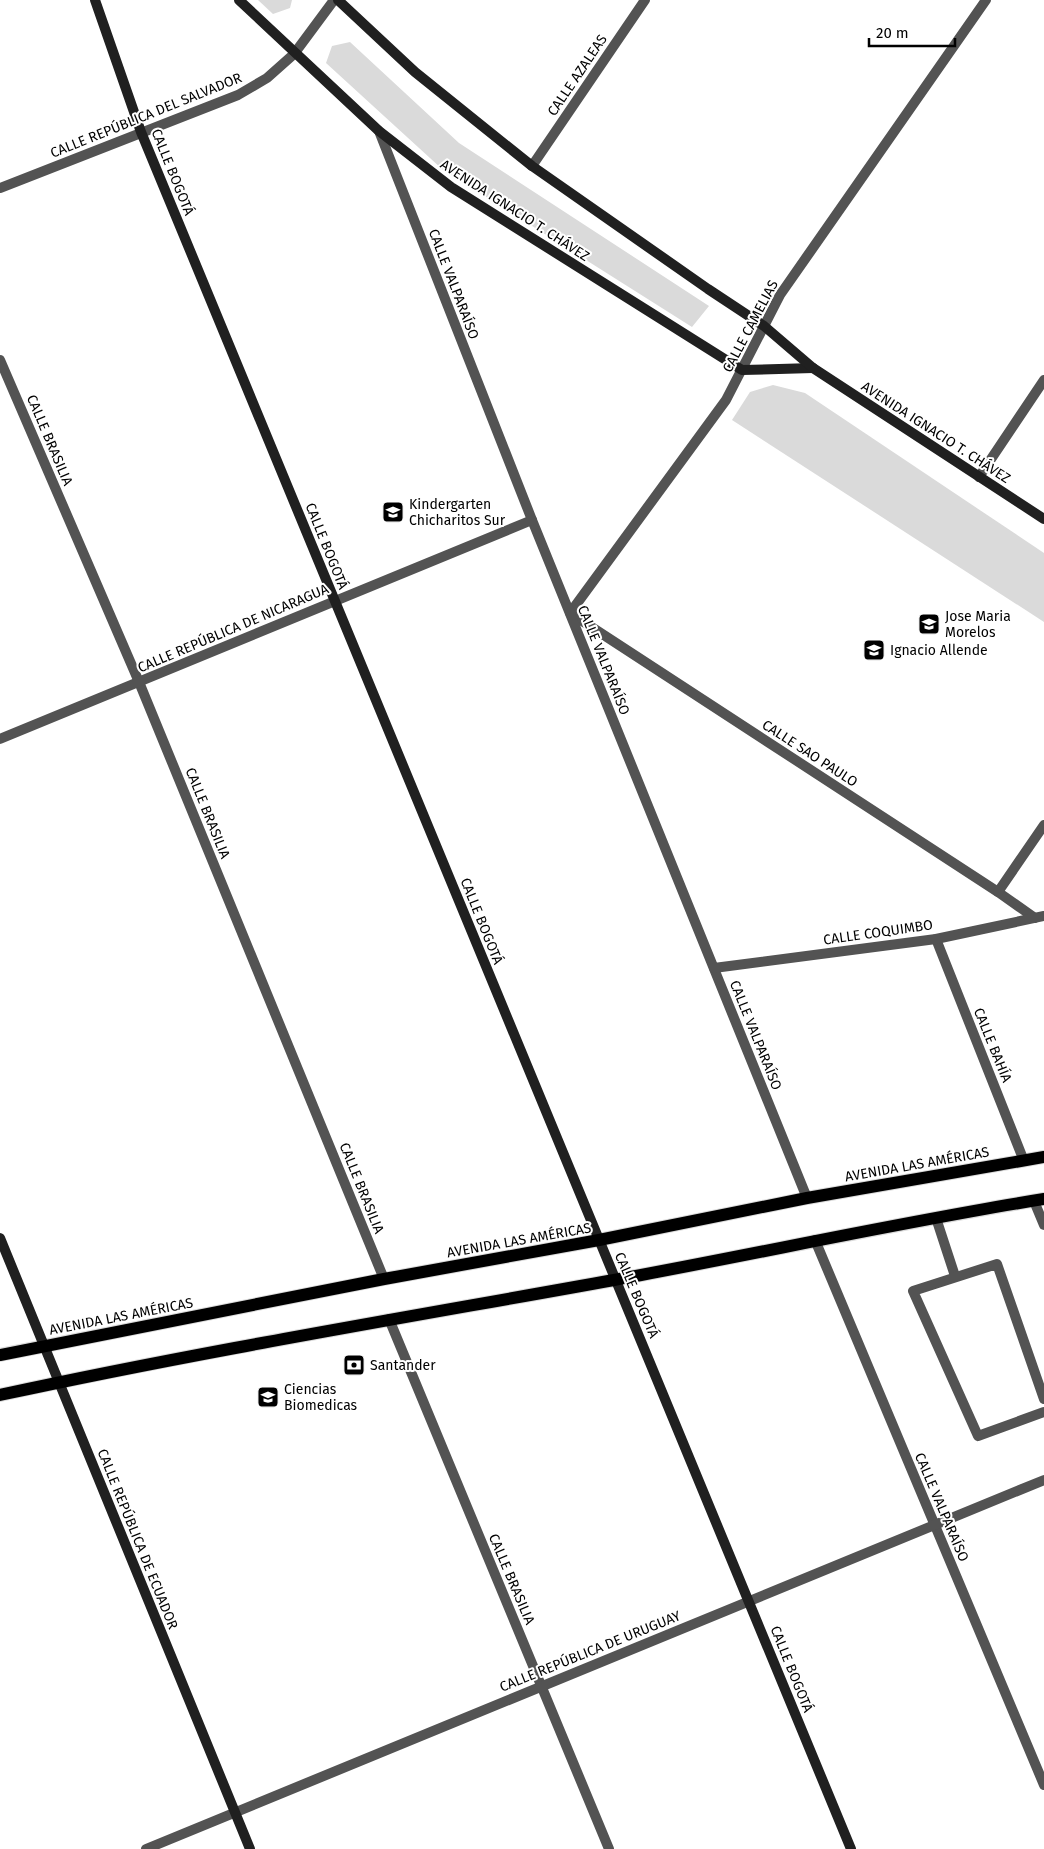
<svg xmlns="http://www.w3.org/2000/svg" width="1044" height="1849" font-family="'Fira Sans',sans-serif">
<rect width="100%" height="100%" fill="#fff"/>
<g fill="#dadada">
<polygon points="258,0 292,0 290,8 273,14"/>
<polygon points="350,42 459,143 709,306 692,327 442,169 326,63 332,46"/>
<polygon points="773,385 805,393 1044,553 1044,622 732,420 750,392"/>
</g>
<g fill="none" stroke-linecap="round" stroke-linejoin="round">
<g stroke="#dbdbdb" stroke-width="14">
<g id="primary">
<polyline points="0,1355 384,1279 599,1240 807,1198 1044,1157"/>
<path d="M0,1395C203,1351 409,1317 614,1280C757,1254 900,1222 1044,1199"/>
</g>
</g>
<g stroke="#535353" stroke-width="10">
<polyline points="936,1218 955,1276"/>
<polyline points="1044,1399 997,1264 913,1291 978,1436 1044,1412"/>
</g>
<g stroke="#535353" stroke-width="10">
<polyline points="986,0 780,295 726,400 570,613 998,892 1035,918"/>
<polyline points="379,131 532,520 807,1198"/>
<polyline points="532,166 645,0"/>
<polyline points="0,188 238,95 267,78 294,54 334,0"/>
<polyline points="0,360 139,682 384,1279"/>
<polyline points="979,477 1044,380"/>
<polyline points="0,739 532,520"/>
<polyline points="998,892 1044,825"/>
<polyline points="936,939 1024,1161"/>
<polyline points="714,968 936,939 1044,916"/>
<polyline points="1034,1201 1044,1225"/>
<polyline points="815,1240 1044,1785"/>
<polyline points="389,1319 609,1849"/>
<polyline points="146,1849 1044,1480"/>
</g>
<g stroke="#202020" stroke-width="10">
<polyline points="95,0 141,132 851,1849"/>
<polyline points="239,0 379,131 451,187 742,370 813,368"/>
<polyline points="338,0 415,72 532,166 708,289 764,326 813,368 1044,519"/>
<polyline points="0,1238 250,1849"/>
</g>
<use href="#primary" stroke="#000" stroke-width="12"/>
</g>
<defs>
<g id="school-square" transform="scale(1.125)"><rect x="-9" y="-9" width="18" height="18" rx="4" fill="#000" stroke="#fff"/><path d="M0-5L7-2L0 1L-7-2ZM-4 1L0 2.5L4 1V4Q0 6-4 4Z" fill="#fff"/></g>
<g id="bank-square" transform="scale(1.125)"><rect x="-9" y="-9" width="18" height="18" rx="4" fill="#000" stroke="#fff"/><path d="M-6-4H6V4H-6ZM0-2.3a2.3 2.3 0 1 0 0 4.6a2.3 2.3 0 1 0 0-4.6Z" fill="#fff"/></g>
<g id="university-square" transform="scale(1.125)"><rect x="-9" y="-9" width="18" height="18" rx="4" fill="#000" stroke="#fff"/><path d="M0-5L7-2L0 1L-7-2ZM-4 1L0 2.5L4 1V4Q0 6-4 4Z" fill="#fff"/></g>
</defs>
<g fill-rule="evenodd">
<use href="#school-square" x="393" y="512"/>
<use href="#school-square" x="929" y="624"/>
<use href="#school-square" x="874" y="650"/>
<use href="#bank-square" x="354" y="1365"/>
<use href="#university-square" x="268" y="1397"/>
</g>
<g text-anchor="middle" stroke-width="4" stroke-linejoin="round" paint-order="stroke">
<g font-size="14" fill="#000" stroke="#fff">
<text transform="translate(577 75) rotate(-56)" y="5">CALLE AZALEAS</text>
<text transform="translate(146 115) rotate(-22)" y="5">CALLE REPÚBLICA DEL SALVADOR</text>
<text transform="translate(173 172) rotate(68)" y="5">CALLE BOGOTÁ</text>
<text transform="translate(515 210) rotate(33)" y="5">AVENIDA IGNACIO T. CHÁVEZ</text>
<text transform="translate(454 284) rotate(69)" y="5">CALLE VALPARAÍSO</text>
<text transform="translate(750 326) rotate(-62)" y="5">CALLE CAMELIAS</text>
<text transform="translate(936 432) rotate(33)" y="5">AVENIDA IGNACIO T. CHÁVEZ</text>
<text transform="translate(50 440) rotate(67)" y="5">CALLE BRASILIA</text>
<text transform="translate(327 546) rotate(68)" y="5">CALLE BOGOTÁ</text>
<text transform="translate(233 628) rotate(-23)" y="5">CALLE REPÚBLICA DE NICARAGUA</text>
<text transform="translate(604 660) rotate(68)" y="5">CALLE VALPARAÍSO</text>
<text transform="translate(810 753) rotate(33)" y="5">CALLE SAO PAULO</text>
<text transform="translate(208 813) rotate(68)" y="5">CALLE BRASILIA</text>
<text transform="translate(482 921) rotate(68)" y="5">CALLE BOGOTÁ</text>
<text transform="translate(878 932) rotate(-8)" y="5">CALLE COQUIMBO</text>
<text transform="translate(756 1035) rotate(68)" y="5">CALLE VALPARAÍSO</text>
<text transform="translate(993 1045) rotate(68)" y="5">CALLE BAHÍA</text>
<text transform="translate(917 1164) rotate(-10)" y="5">AVENIDA LAS AMÉRICAS</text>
<text transform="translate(362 1188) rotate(68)" y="5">CALLE BRASILIA</text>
<text transform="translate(519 1240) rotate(-10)" y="5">AVENIDA LAS AMÉRICAS</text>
<text transform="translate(637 1295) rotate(67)" y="5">CALLE BOGOTÁ</text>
<text transform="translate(121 1316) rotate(-11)" y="5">AVENIDA LAS AMÉRICAS</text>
<text transform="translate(942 1507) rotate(67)" y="5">CALLE VALPARAÍSO</text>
<text transform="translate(138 1539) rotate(68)" y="5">CALLE REPÚBLICA DE ECUADOR</text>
<text transform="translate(512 1579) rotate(67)" y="5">CALLE BRASILIA</text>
<text transform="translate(590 1651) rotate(-22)" y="5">CALLE REPÚBLICA DE URUGUAY</text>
<text transform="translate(792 1669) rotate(68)" y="5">CALLE BOGOTÁ</text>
</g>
<g font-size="14" fill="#000" stroke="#fff" text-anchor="start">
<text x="409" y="509">Kindergarten<tspan x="409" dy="16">Chicharitos Sur</tspan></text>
<text x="945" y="621">Jose Maria<tspan x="945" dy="16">Morelos</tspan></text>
<text x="890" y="655">Ignacio Allende</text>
<text x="370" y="1370">Santander</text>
<text x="284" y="1394">Ciencias<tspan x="284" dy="16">Biomedicas</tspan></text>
</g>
</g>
<path d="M869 38v8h86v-8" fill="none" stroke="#000000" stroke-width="2.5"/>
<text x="876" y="38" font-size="15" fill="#000000" stroke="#ffffff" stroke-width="4" paint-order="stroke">20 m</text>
</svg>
